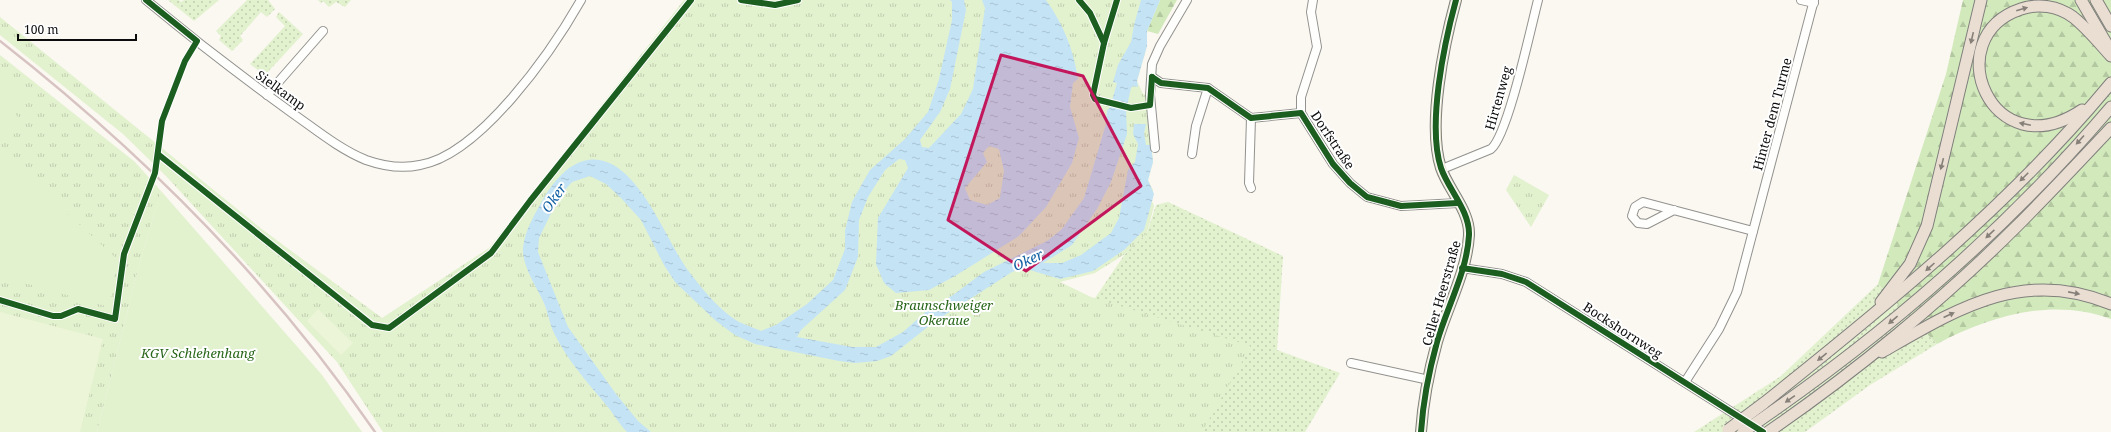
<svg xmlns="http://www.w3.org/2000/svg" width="2111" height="432" font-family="'Noto Serif',serif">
<defs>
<pattern id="grass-dots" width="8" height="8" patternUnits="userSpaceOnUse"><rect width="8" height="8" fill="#e2f1ce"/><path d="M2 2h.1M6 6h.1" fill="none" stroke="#c1cdb0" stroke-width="1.8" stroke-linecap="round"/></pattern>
<pattern id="forest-firs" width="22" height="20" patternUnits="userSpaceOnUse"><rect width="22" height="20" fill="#d2e9bc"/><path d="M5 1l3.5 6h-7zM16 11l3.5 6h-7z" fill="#b3c7a0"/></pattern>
<pattern id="park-tufts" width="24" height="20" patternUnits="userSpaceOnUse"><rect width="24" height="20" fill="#e2f1ce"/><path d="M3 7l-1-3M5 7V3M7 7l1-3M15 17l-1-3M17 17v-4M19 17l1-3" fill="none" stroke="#c1cdb0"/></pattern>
<pattern id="water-ripples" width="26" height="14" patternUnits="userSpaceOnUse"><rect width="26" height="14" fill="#c4e4f6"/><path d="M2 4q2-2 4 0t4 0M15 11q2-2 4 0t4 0" fill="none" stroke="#a7c2d2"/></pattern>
</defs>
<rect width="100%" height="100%" fill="#faf8f0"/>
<g fill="url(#grass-dots)">
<polygon points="168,0 179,0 181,2 184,0 219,0 194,21"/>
<polygon points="247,0 268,0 275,9 267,17 261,12 240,36 243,40 232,51 219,40 221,36 216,31"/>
<polygon points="318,0 351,0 345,7 336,2 329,7 323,1 321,3"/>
<polygon points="279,12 303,34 265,75 263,74 250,64 285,26 276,17"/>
<polygon points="1168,202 1283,256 1277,350 1340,373 1305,432 1004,432 1125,254 1147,233 1156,205"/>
<polygon points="1878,284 1937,344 1870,385 1805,432 1694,432 1781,376"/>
</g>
<g fill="url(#forest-firs)">
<polygon points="1160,0 1177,0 1158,34 1147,31"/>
<path d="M1963,0H2111V319C2052,297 1990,316 1937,344L1878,284L1946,74Z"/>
</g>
<g fill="url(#park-tufts)">
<polygon points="684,0 1160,0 1147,31 1147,46 1137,81 1143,94 1147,96 1153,162 1148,180 1153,190 1152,201 1154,206 1147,233 1125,254 1095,273 1060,282 1091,297 1251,346 1202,432 383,432 337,362 166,176 123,134 0,35 0,17 263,230 382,318 489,248"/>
<polygon points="0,55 135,162 161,191 141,258 97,432 0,432"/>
<polygon points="1514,175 1549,195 1531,227 1506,190"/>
</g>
<g fill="#e2f1ce">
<polygon points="0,74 24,97 11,110 23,122 0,146"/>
<polygon points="0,152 117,259 109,307 0,276"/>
<polygon points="161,191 322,375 362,432 97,432 141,258"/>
</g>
<g fill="#ecf5d8">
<polygon points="318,309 353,343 341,355 307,321"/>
<polygon points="0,312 103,339 80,432 0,432"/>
</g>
<path fill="url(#water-ripples)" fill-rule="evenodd" d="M950,0H964L966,10L950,89L940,112L920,140L922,147L929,148L961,114L973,89L985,8L982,0H1046C1064,26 1073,48 1078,79L1073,83L1070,107L1079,138L1072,163L1046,207L1019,236L955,276L929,290L896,293L884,283L876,264L878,218L908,168L905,160L899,159L885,170L868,197L859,220L858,257L845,290L801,330L797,337L852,347H876L903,332L928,310L953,295L984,272L1047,241L1062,229L1084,198L1106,124L1107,110L1110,108L1117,83L1113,82L1118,65L1131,42L1134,25L1141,0H1160L1147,31V46L1137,81L1138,87L1133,86L1131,88L1126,110L1127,134L1111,182L1097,209L1072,245L1043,263H1062L1081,255L1111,233L1119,218L1128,170L1135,162L1138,144L1133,134L1134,124H1146L1144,133L1146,145H1151L1153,162L1148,180L1154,194L1144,230L1124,250L1093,271L1060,279L1023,268L1012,272L934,322L891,356L877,361L855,363L839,361L755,344L735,335L716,321L675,282L664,265L641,220L621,198L606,184L590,176L572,182L559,197L539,238L538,252L568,327L616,394L638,421L651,432H627C619,424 614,414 607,406C588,383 567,360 554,333C549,323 548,311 543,301C536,286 522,266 523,248C525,229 536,212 545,196C555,180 569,163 588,160C637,153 666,243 690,273C703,290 720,311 739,322C746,325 754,328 761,331L776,325L807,304L833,280L845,249V231L852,202L858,191L870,170L905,139L928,112L939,79L952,20V2ZM989,146L999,149L1004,171L1000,198L987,205L970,200L965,188L987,162L983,153Z"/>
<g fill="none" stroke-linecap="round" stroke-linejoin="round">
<g stroke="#93928f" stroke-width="10">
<g id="minor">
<path d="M146,0C193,39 242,77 292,113C315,129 339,149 366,160C383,166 402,169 420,165C480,155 552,51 581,0"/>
<polyline points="1313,0 1311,12 1317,47 1301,97 1301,113 1333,164 1350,183 1367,197 1401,206 1458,203"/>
<polyline points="1801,0 1814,3"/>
<polyline points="1152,77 1161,83 1208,88 1251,118 1301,113"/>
<polyline points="267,95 323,31"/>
<polyline points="1251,118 1249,183 1251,188"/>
<polyline points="1155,148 1150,95 1152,64 1160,46 1187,0"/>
<polyline points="1192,154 1196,126 1208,88"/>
<path d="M1442,169L1491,149C1508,135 1531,27 1538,0"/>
<polyline points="1674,210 1647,224 1638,223 1632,216 1635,207 1643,202 1753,231"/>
<polyline points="1462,268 1502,274 1526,282 1763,432"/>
<polyline points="1351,363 1429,380"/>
<polyline points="1685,382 1719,329 1737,292 1814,0"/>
</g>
</g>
<g stroke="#80807c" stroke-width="12">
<path id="major" d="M1421,432C1423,402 1429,371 1437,342C1447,307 1467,272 1469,235C1470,211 1448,189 1441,168C1427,125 1444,44 1456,0"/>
</g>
<g stroke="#80807c" stroke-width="13">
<g id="highway">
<polyline points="2081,0 2109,48"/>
<polyline points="2096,0 2111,26"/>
<path d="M2082,110C1991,171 1937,37 2021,9C2038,3 2058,6 2073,17C2087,28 2099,43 2111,56"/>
<polyline points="1881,302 1910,264 1927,226 1981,0"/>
<path d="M1882,352C1957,309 2022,267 2111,304"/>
<path d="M1764,403C1887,305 2010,205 2111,83"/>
<path d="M1773,411C1897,324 2013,222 2111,107"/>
<path d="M1768,432C1854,373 1943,300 2017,226C2049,194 2080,161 2111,128"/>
</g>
</g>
<use href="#minor" stroke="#fefefd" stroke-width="8"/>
<use href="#major" stroke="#ece8d6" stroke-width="10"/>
<use href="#highway" stroke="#eaded3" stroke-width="11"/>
<path stroke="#d8c3c3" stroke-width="2.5" d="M0,41C143,153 272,282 375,432"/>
<g stroke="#80807c" stroke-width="13" stroke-linecap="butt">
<g id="highway-bridge">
<polyline points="1728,430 1764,403"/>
<polyline points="1743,432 1773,411"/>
</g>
</g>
<use href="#highway-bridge" stroke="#eaded3" stroke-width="11"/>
<g stroke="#fff" stroke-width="8">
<g id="cycleway">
<polyline points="741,0 775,5 798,0"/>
<polyline points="1079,0 1090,13 1104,43"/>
<polyline points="1117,0 1104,43 1093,95 1095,99 1131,108 1150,105 1152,77"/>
<polyline points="1152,77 1161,83 1208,88 1251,118 1301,113 1333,164 1350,183 1367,197 1401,206 1458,203"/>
<polyline points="159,155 372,325 389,328 491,253 530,201 691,0"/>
<polyline points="1462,268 1502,274 1526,282 1763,432"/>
<polyline points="0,300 53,316 61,316 78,309 115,319 124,254 155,173 162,121 185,61 197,41 146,0"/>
<path d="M1421,432C1423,402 1429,371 1437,342C1447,307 1467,272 1469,235C1470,211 1448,189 1441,168C1427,125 1444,44 1456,0"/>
</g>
</g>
<use href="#cycleway" stroke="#1b5e20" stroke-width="6"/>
</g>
<defs><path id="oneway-solid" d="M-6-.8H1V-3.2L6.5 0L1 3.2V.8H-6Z"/></defs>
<g fill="#868079">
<use href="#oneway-solid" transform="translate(2022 9) rotate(-16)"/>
<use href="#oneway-solid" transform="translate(1972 38) rotate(103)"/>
<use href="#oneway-solid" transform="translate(2025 124) rotate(-168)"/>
<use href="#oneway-solid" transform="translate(2080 140) rotate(132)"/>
<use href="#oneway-solid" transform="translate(1942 164) rotate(104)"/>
<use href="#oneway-solid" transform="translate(2024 177) rotate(135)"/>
<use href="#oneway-solid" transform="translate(1990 234) rotate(137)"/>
<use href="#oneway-solid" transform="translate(1930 267) rotate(138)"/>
<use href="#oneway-solid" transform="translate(2074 293) rotate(11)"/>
<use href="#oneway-solid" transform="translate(1949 315) rotate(-25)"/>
<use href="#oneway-solid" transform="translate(1893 320) rotate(140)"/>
<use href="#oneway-solid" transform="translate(1822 357) rotate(141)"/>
<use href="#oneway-solid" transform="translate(1790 399) rotate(145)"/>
</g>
<path fill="#c2185b" fill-opacity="0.2" stroke="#c2185b" stroke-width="3" stroke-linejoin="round" d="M1001,55L1083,76L1141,186L1026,271L948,220Z"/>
<g text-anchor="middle" stroke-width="4" stroke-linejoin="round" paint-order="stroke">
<g font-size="13" fill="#0c0c0c" stroke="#fff">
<text transform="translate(281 90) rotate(36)" y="5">Sielkamp</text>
<text transform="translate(1498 98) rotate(-74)" y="5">Hirtenweg</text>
<text transform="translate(1772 114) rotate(-75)" y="5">Hinter dem Turme</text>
<text transform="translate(1333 140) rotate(56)" y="5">Dorfstraße</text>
<text transform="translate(1441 293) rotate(-74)" y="5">Celler Heerstraße</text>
<text transform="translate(1623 330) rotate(33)" y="5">Bockshornweg</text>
</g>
<g font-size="13" font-style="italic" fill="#286619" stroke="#fff">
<text x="944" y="310">Braunschweiger<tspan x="944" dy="15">Okeraue</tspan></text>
<text x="198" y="358">KGV Schlehenhang</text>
</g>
<g font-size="14" font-style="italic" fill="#0f5fa3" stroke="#fff">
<text transform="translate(554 198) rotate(-55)" y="5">Oker</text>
<text transform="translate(1028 260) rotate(-25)" y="5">Oker</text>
</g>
</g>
<path d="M18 34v6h118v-6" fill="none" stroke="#0c0c0c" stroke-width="2"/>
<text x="24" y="34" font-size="12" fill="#0c0c0c" stroke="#ffffff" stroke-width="3" paint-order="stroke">100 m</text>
</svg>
